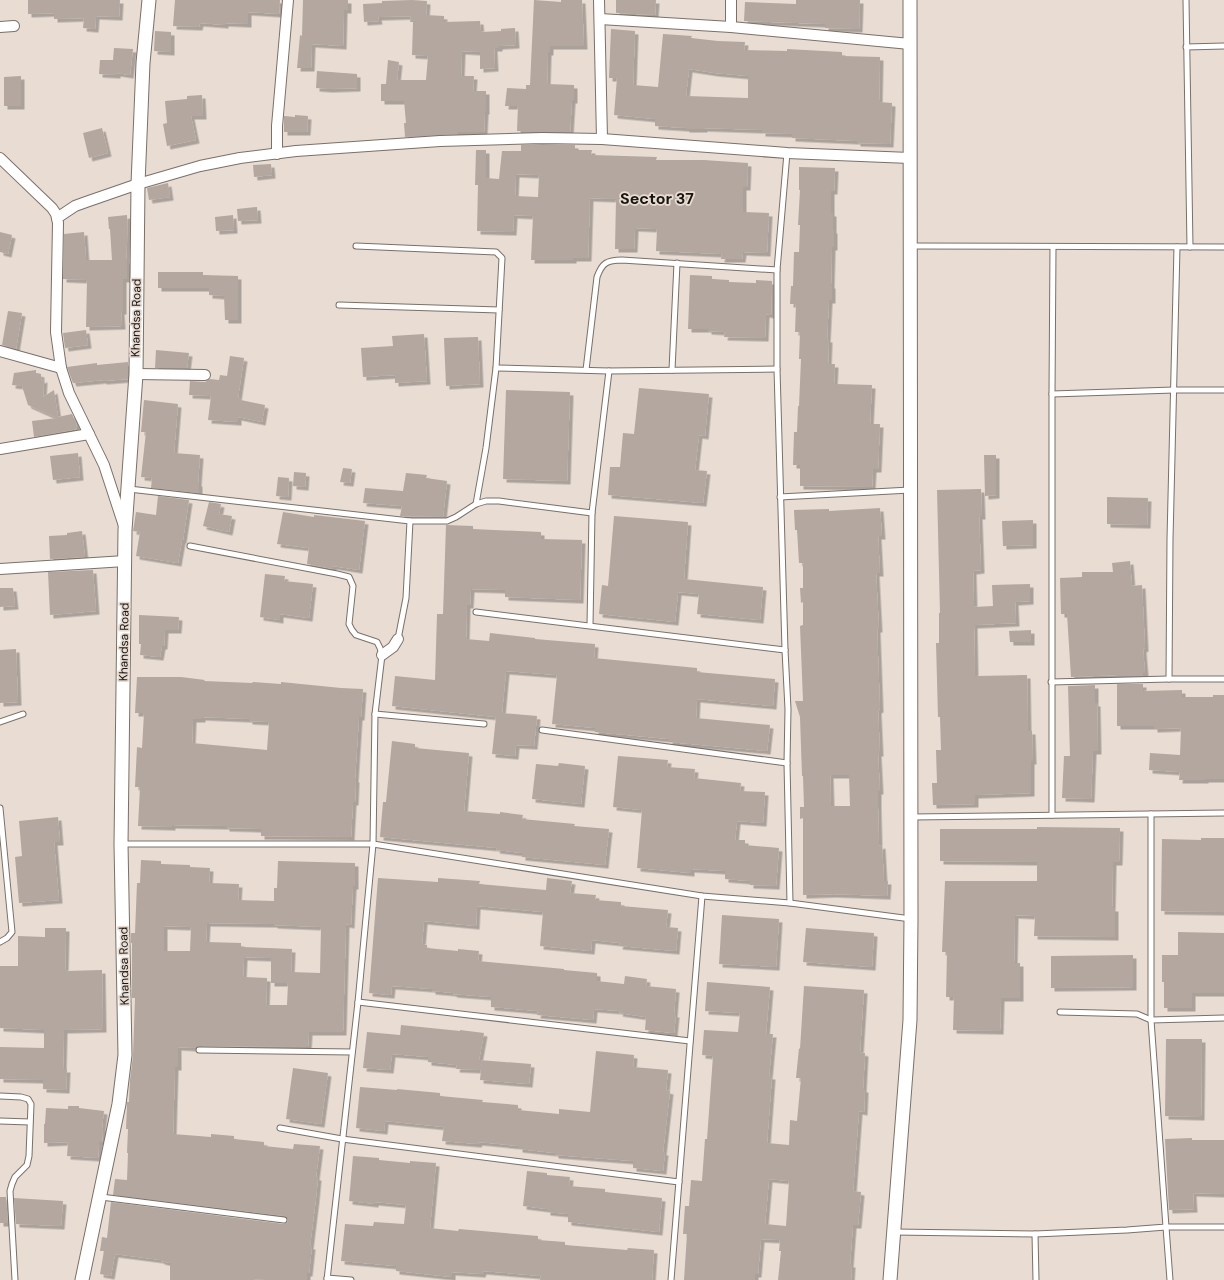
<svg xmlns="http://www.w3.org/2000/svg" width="1224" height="1280" font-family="'DM Sans',sans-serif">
<defs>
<filter id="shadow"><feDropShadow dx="3.5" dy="3.5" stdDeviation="0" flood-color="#0004"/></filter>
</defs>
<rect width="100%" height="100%" fill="#e8dcd3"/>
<g fill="#b3a79f" fill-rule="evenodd" filter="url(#shadow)">
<polygon points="28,0 120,0 119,17 96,16 95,29 83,28 84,18 54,19 54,13 28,14"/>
<polygon points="175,0 280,0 279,14 248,12 248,24 225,23 225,25 200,23 199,27 173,26"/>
<polygon points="303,0 348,0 348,10 344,10 343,46 312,44 311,68 297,68 300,35 302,36"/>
<polygon points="412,0 427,1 426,15 444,16 444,22 480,21 481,32 501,31 501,29 515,28 516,45 499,46 499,48 494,48 495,68 480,69 480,52 462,51 461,76 474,76 473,91 486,91 486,111 485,111 484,132 458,132 458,134 405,137 404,123 406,123 404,101 381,101 381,84 386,84 388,60 399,62 397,80 426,80 428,56 412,55 413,22 410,22 411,16 378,17 379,21 364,22 363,4 382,3 382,1"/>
<polygon points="534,0 561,2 561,0 582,0 584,46 550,46 550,52 548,52 547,84 574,85 574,100 572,100 570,132 522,132 522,131 517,131 518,106 505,106 507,88 526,89 526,85 530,85"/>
<polygon points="616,0 656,0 655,15 616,13"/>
<polygon points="796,0 860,0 859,29 825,28 825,24 744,21 745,2 796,4"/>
<path d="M611,29L635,31L633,85L658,87L663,34L692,36L691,38L718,41L745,42L744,50L787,51V49L842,52V56L880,57L879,102L892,103L890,144L857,143V141L792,138V134L762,133V130L704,128V129H686V128L655,126V119L614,115L617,78H609ZM689,69L715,73L748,76V98L686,96Z"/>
<polygon points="155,31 171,32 171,52 154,51"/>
<polygon points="114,48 133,49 130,75 117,73 117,75 99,74 100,60 113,60"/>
<polygon points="317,71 357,74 357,88 329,89 316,88"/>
<polygon points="21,76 21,106 4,106 4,77"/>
<polygon points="202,95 203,116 191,116 196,140 167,146 163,124 167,123 165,101 187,99 187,96"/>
<polygon points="295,115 308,116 307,132 284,132 284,116 295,117"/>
<polygon points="102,128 108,153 89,158 83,133"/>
<path d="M542,144L575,145V150H592L591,155L657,157L656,160H704L748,163L747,187H743V212L769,213L767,253L743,252L742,259H721L722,254L656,251L657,229L635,228L634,249H615L616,199L590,198L588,258H573V260H531L533,216L514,215L513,232L477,231L478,185H475L476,150H486V178L499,179L502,151H521V145ZM516,174L539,175L538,197L515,196Z"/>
<polygon points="271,164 272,175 254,177 253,165"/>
<polygon points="799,167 835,168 834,191 831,191 831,213 833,213 833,230 834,230 834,247 832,247 831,285 832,285 832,300 829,300 827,339 829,339 828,364 835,364 834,384 872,385 870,424 880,424 878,469 873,469 872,487 800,486 800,465 793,465 794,432 797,432 798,406 799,406 801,359 799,359 800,332 795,332 796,304 790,304 791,286 793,286 794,252 799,252 800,225 798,225 800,190 799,190"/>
<polygon points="168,183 170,197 149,200 147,188"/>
<polygon points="257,207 258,220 238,221 237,209"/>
<polygon points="127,215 128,242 127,242 126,260 127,260 127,279 123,279 123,311 121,311 122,326 86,327 87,280 63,279 64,234 84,232 86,260 112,260 110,229 109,229 108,217"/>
<polygon points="233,215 234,230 216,231 215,217"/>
<polygon points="0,232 12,235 8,254 0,252"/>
<polygon points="158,272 203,272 203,275 238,276 238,320 225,320 224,296 209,295 209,288 158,288"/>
<polygon points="690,275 712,276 712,279 729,280 729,282 756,283 756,280 772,281 771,315 766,314 765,338 724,337 725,332 708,331 708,329 688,329"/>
<polygon points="8,311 22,313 16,349 2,345"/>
<polygon points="86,330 88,345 65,348 63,333"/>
<polygon points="424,334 427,381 395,383 395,375 363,377 361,348 393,346 392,336"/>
<polygon points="478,337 480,384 446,386 444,338"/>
<polygon points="156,350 189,353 187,368 155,368"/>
<polygon points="230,356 244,358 238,398 241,398 241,400 265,405 262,422 238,417 238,422 208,420 211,396 189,395 190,381 205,382 210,379 219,380 220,375 227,376"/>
<polygon points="128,362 128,379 103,381 103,380 73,383 67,367 97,363 97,365"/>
<polygon points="36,370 36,373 41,374 41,380 44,379 43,397 54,390 58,417 72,414 76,423 77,429 34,437 32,421 57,418 28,405 22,386 12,385 14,373"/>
<polygon points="639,388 709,394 705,436 699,435 695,470 707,471 703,503 608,495 610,467 620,467 623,433 634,434"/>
<polygon points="506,390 570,392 567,481 503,479"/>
<polygon points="144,400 178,404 174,453 200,455 198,483 199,483 199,493 151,488 152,478 141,477 146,432 141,432"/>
<polygon points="78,453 80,477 53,480 50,456"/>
<polygon points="984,455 996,455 996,495 985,496"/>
<polygon points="343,468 352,469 350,483 340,482"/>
<polygon points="294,472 306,473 305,487 293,486"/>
<polygon points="406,473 427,475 426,478 447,481 443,517 400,516 402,506 363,503 365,488 403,491"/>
<polygon points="278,477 289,478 288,497 276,496"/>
<polygon points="981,489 982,516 979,516 981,570 973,571 974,607 993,606 992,585 1030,584 1030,601 1015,602 1016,623 974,625 975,676 1027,675 1028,731 1032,731 1033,761 1031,761 1031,793 975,795 975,804 933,805 932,783 937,783 936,750 941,750 940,717 938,717 936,643 939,643 939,613 940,613 937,490"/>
<polygon points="158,496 189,500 183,540 182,540 178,563 136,556 140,532 133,531 136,512 156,515"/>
<polygon points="1107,497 1148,498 1147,525 1107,524"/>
<polygon points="209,502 221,504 219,514 232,516 229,532 203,526"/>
<path d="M880,508L882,536H878L880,573H876L879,629H877L880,709L878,710L880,753H878L880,791H878V808L879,846L882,845L884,881H888L887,896L833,894L803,895V818L800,819V807H804L803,776H802L800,717L795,701H803L800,626L803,625V602L801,603L800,588H803V563H799L797,530H795L794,510L829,509V511ZM830,775H849L850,806H831Z"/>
<polygon points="283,512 314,517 314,515 365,521 359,570 333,566 333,569 307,564 309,548 277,544"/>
<polygon points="614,516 688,522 684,579 763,587 760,620 697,614 699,594 678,592 675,622 599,614 602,585 608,586"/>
<polygon points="1033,520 1033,545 1003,546 1002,521"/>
<polygon points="446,525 473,526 473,529 541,532 541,539 582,540 580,600 505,597 505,590 471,589 470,605 467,605 466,639 489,641 490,633 535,638 535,639 595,644 594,658 697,668 697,672 775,679 773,706 697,699 696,718 770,725 767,751 669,742 669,739 595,732 595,728 552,724 557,675 506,671 502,713 537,716 534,746 516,745 515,756 492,754 496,717 392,706 395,676 435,680 437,614 443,614"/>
<polygon points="82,531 85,557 50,559 49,536 67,535 67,533"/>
<polygon points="1130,561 1132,586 1142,585 1145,648 1143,649 1145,673 1143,673 1143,676 1117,676 1117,675 1071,677 1067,614 1061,614 1060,578 1082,577 1082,572 1113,572 1112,563"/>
<polygon points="93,570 96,611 50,615 48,572"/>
<polygon points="265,574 285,576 284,581 313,584 309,618 280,614 280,620 260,617"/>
<polygon points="0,588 13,588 15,606 0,607"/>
<polygon points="139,615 179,617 178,630 165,630 164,646 162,646 160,657 140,655 141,644 139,644"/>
<polygon points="1031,630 1031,642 1010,642 1009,631"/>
<polygon points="16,649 18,702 0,703 0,650"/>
<path d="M137,677H181L205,680L204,681L252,683L253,682L281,684V682L341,688L363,689L361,717H359L355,779H356L355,802H353L351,837L261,836V829L226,828V826L172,825V827L138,826L140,787H135L137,747L142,748L144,713H135ZM202,717L249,719V721L269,722L267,750L192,743L193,719H202Z"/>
<polygon points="1117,684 1143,684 1143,691 1182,690 1182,697 1213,697 1213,695 1224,695 1224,779 1205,779 1205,780 1179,780 1180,772 1149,770 1150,753 1180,755 1181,728 1154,729 1154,726 1117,726"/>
<polygon points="1095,685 1095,703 1097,703 1098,751 1093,751 1091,799 1062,798 1064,756 1070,756 1068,686"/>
<polygon points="392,741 415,744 415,748 469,753 464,811 500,814 500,812 523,815 522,819 575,824 574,826 609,829 605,865 522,857 522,853 496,850 497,848 380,837 383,802 386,802"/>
<polygon points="618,756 668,760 667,767 695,769 694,778 741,783 740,791 765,792 763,823 737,821 735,840 745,840 745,845 779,848 776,886 750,885 750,881 725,879 725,871 691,869 691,873 637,868 642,810 613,807"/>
<polygon points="559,763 585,766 581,804 532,799 536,764 558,766"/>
<polygon points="58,817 60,842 54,842 59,900 19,903 15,857 22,856 19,821"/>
<polygon points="1037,827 1120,828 1119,862 1113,862 1112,908 1115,908 1115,937 1034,936 1035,916 1015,915 1014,963 1020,963 1020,998 1001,998 1000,1031 953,1030 954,997 946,997 947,952 942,952 945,881 1037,881 1037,862 940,861 940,829 1037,829"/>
<polygon points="1201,838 1224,838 1224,912 1161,911 1162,839 1201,840"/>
<path d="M141,860L161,861V864L190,865V867L210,868L209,883L239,884L238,900L274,901V888H277L278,861L355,863V886H353L351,925L346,924L343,1032H309L308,1047L199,1046L196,1048L178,1047V1067H175L173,1134L211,1137V1134L234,1136V1139L264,1142V1146L293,1149L294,1144L320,1146L316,1177H318L316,1198L310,1246H312L309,1273H307V1280H267L254,1279V1280H170V1263L161,1261V1260L115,1254L111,1276L100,1274L104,1251H100L102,1237L107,1238L111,1202L284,1224L287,1223L288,1220L287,1217L284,1216L113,1195L115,1179L127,1180L128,1153H127L128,1129H126L127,1106V1102H129L130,1080L133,1056L135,998H132V943H131V933H135L137,883H140ZM207,923L274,924V925L321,927L320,973L291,972L292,949L241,947V943L206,942ZM164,926L191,927L190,951H164ZM244,957L271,958V983H288L287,1005H266L267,978L243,977Z"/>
<polygon points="378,878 438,882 438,878 480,881 479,884 546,890 547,878 572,881 570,893 596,895 595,900 621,902 621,906 668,910 666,927 678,928 676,951 619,946 620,943 592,940 591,951 540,946 543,912 477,906 476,926 424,921 422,944 427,945 427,948 458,951 458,949 479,951 478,961 564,969 564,970 597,973 597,981 624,984 625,976 647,979 646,986 676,989 674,1014 676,1014 674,1033 645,1030 646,1017 619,1013 620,1011 594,1009 593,1020 537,1015 538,1011 491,1007 491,997 453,994 454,993 432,991 432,989 392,986 391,995 369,993"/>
<polygon points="722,915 779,919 776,967 719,964"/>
<polygon points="45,928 66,928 65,971 102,970 103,1029 64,1030 63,1069 67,1069 66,1090 43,1089 43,1080 0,1079 0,1047 44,1048 44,1030 0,1028 0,966 18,966 18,936 45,937"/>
<polygon points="806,928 874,933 872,967 803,962"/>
<polygon points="1178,932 1224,933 1224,993 1192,993 1192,1008 1164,1008 1164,982 1162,982 1162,955 1178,955"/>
<polygon points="1133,955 1133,987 1051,988 1051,956"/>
<path d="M707,982L770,987L766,1034H773L769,1076H772L767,1143L789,1145L790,1120L797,1121L801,1078H796L799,1048L800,1049L804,986L864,990L860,1052L865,1053L863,1089H865L864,1112L859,1111L853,1191L861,1192L858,1225H853L850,1264H852L851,1280H778L781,1251H779L780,1240L761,1239L758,1274H755V1280H684L687,1234H683L685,1206H689L691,1180L702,1181L705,1139H707L713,1056L702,1055L704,1030L738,1032L740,1013L705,1011ZM769,1179L789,1181L786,1226L765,1224Z"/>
<polygon points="401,1025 460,1031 460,1030 484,1033 479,1060 531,1064 529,1084 480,1080 481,1070 456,1069 457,1065 428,1062 428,1057 392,1054 390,1070 363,1068 367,1032 400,1035"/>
<polygon points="1166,1039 1202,1039 1201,1117 1165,1116"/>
<polygon points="596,1051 634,1055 633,1067 668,1070 666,1090 670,1091 663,1152 665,1152 663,1171 633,1168 633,1161 555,1155 555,1153 519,1149 519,1146 479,1142 478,1144 442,1141 444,1127 385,1121 384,1131 356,1128 360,1087 397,1090 397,1089 440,1093 440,1096 483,1100 482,1102 518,1105 518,1110 559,1114 559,1109 590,1112"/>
<polygon points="293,1068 328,1073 321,1124 286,1119"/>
<polygon points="68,1106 79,1106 79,1108 104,1111 102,1128 103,1128 102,1142 99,1142 98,1158 67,1156 68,1142 44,1143 44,1124 45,1124 46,1108 68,1109"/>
<polygon points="1192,1138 1192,1140 1224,1140 1224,1194 1193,1193 1194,1209 1169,1210 1165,1139"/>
<polygon points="353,1156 379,1158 379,1160 410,1163 410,1161 436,1163 430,1228 458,1231 459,1229 538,1236 538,1240 565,1242 565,1245 627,1250 628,1248 654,1250 652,1280 540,1280 541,1276 483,1271 482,1274 452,1272 452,1277 396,1271 396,1266 341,1261 345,1224 373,1226 374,1222 404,1224 406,1205 375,1202 375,1204 349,1201"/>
<polygon points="527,1171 547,1173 547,1175 570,1177 569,1186 605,1189 605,1192 662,1198 659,1232 568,1222 568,1214 547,1212 547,1209 523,1206"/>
<polygon points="0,1197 6,1197 8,1223 0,1223"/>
<polygon points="14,1198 63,1201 61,1226 16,1224"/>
</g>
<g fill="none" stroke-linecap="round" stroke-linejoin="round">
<g stroke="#7a7068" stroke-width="7">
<g id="service">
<polyline points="1186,0 1190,247"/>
<polyline points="1186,47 1224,46"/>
<polyline points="787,153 777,270 777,369 785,650 788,709 787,763 790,903"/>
<polyline points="356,246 496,252 502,258 496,368 486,448 476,504"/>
<polyline points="911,246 1224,247"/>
<polyline points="339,305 499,310"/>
<polyline points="496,368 609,371 777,369"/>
<path d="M586,370L597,277C602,263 607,260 622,260L777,270"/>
<polyline points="672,370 677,263"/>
<polyline points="1052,394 1174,390 1224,390"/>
<polyline points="129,489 410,521 406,598 398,639"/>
<polyline points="780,497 910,490"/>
<polyline points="410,521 447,521 456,517 476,504 486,501 499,501 592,513"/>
<polyline points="190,546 337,574 349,577 353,586 349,624 352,630 356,635 377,642 380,648 382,655 375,714 373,844 358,1002 327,1280"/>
<polyline points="476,612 785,650"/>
<polyline points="590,625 592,513 609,371"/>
<polyline points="1169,679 1170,539 1177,247"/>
<polyline points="1051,682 1169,679 1224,679"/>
<polyline points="375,714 484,724"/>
<polyline points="0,722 23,714"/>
<polyline points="542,730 787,763"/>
<polyline points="0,808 12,932 7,938 0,942"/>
<polyline points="1052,815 1052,394 1053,247"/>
<polyline points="912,817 1224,813"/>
<polyline points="122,844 373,844 702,896 790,903 911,919"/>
<polyline points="358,1002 690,1041"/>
<polyline points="1060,1012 1137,1014 1151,1020 1224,1018"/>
<polyline points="199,1050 352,1052"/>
<polyline points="0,1096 21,1097 28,1099 31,1104 29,1156 27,1165 15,1177 12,1184 10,1191 15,1280"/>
<polyline points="0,1121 30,1122"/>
<polyline points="280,1128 342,1139 679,1182"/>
<polyline points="101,1197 284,1220"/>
<polyline points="894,1232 1035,1234 1127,1230 1166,1227 1151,1020 1151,814"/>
<polyline points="1035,1234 1036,1280"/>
<polyline points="327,1278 351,1280"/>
<polyline points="671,1280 702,896"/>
<polyline points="1170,1280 1166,1227 1224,1227"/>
</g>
</g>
<g stroke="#7a7068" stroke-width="12">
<g id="minor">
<polyline points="599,0 602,139"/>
<polyline points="600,19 731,27 910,44"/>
<polyline points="0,27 14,26"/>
<polyline points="731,27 731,0"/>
<polyline points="277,154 277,126 288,0"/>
<polyline points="0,158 52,208 56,214 58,223 56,332 61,368 69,393 104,465 124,526"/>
<polyline points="57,218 75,206 86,202 138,184 200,166 240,158 296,151 440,141 542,138 602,139 787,153 910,158"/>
<polyline points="0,351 61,368"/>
<polyline points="136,374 205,375"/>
<polyline points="0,449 89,434"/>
<polyline points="0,569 125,561"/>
<polyline points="382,655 393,647 398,639"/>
</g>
</g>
<g stroke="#7a7068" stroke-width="15">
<g id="tertiary">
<polyline points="82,1280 119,1104 125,1055 121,844 125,530 136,374 138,184 143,63 149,0"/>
<polyline points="890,1280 910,1020 911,919 910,0"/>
</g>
</g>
<use href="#service" stroke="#fff" stroke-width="5"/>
<use href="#minor" stroke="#fff" stroke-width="10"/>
<use href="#tertiary" stroke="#fff" stroke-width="13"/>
</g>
<g text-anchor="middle" stroke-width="3.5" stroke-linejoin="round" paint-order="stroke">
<g font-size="12" fill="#191512" stroke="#e8dcd3">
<text transform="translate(136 318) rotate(-89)" y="4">Khandsa Road</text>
<text transform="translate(124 642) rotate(-89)" y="4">Khandsa Road</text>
<text transform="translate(124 966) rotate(-91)" y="4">Khandsa Road</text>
</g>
<g font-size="16" font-weight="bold" fill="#191512" stroke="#e8dcd3">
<text x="657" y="204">Sector 37</text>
</g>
</g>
</svg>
